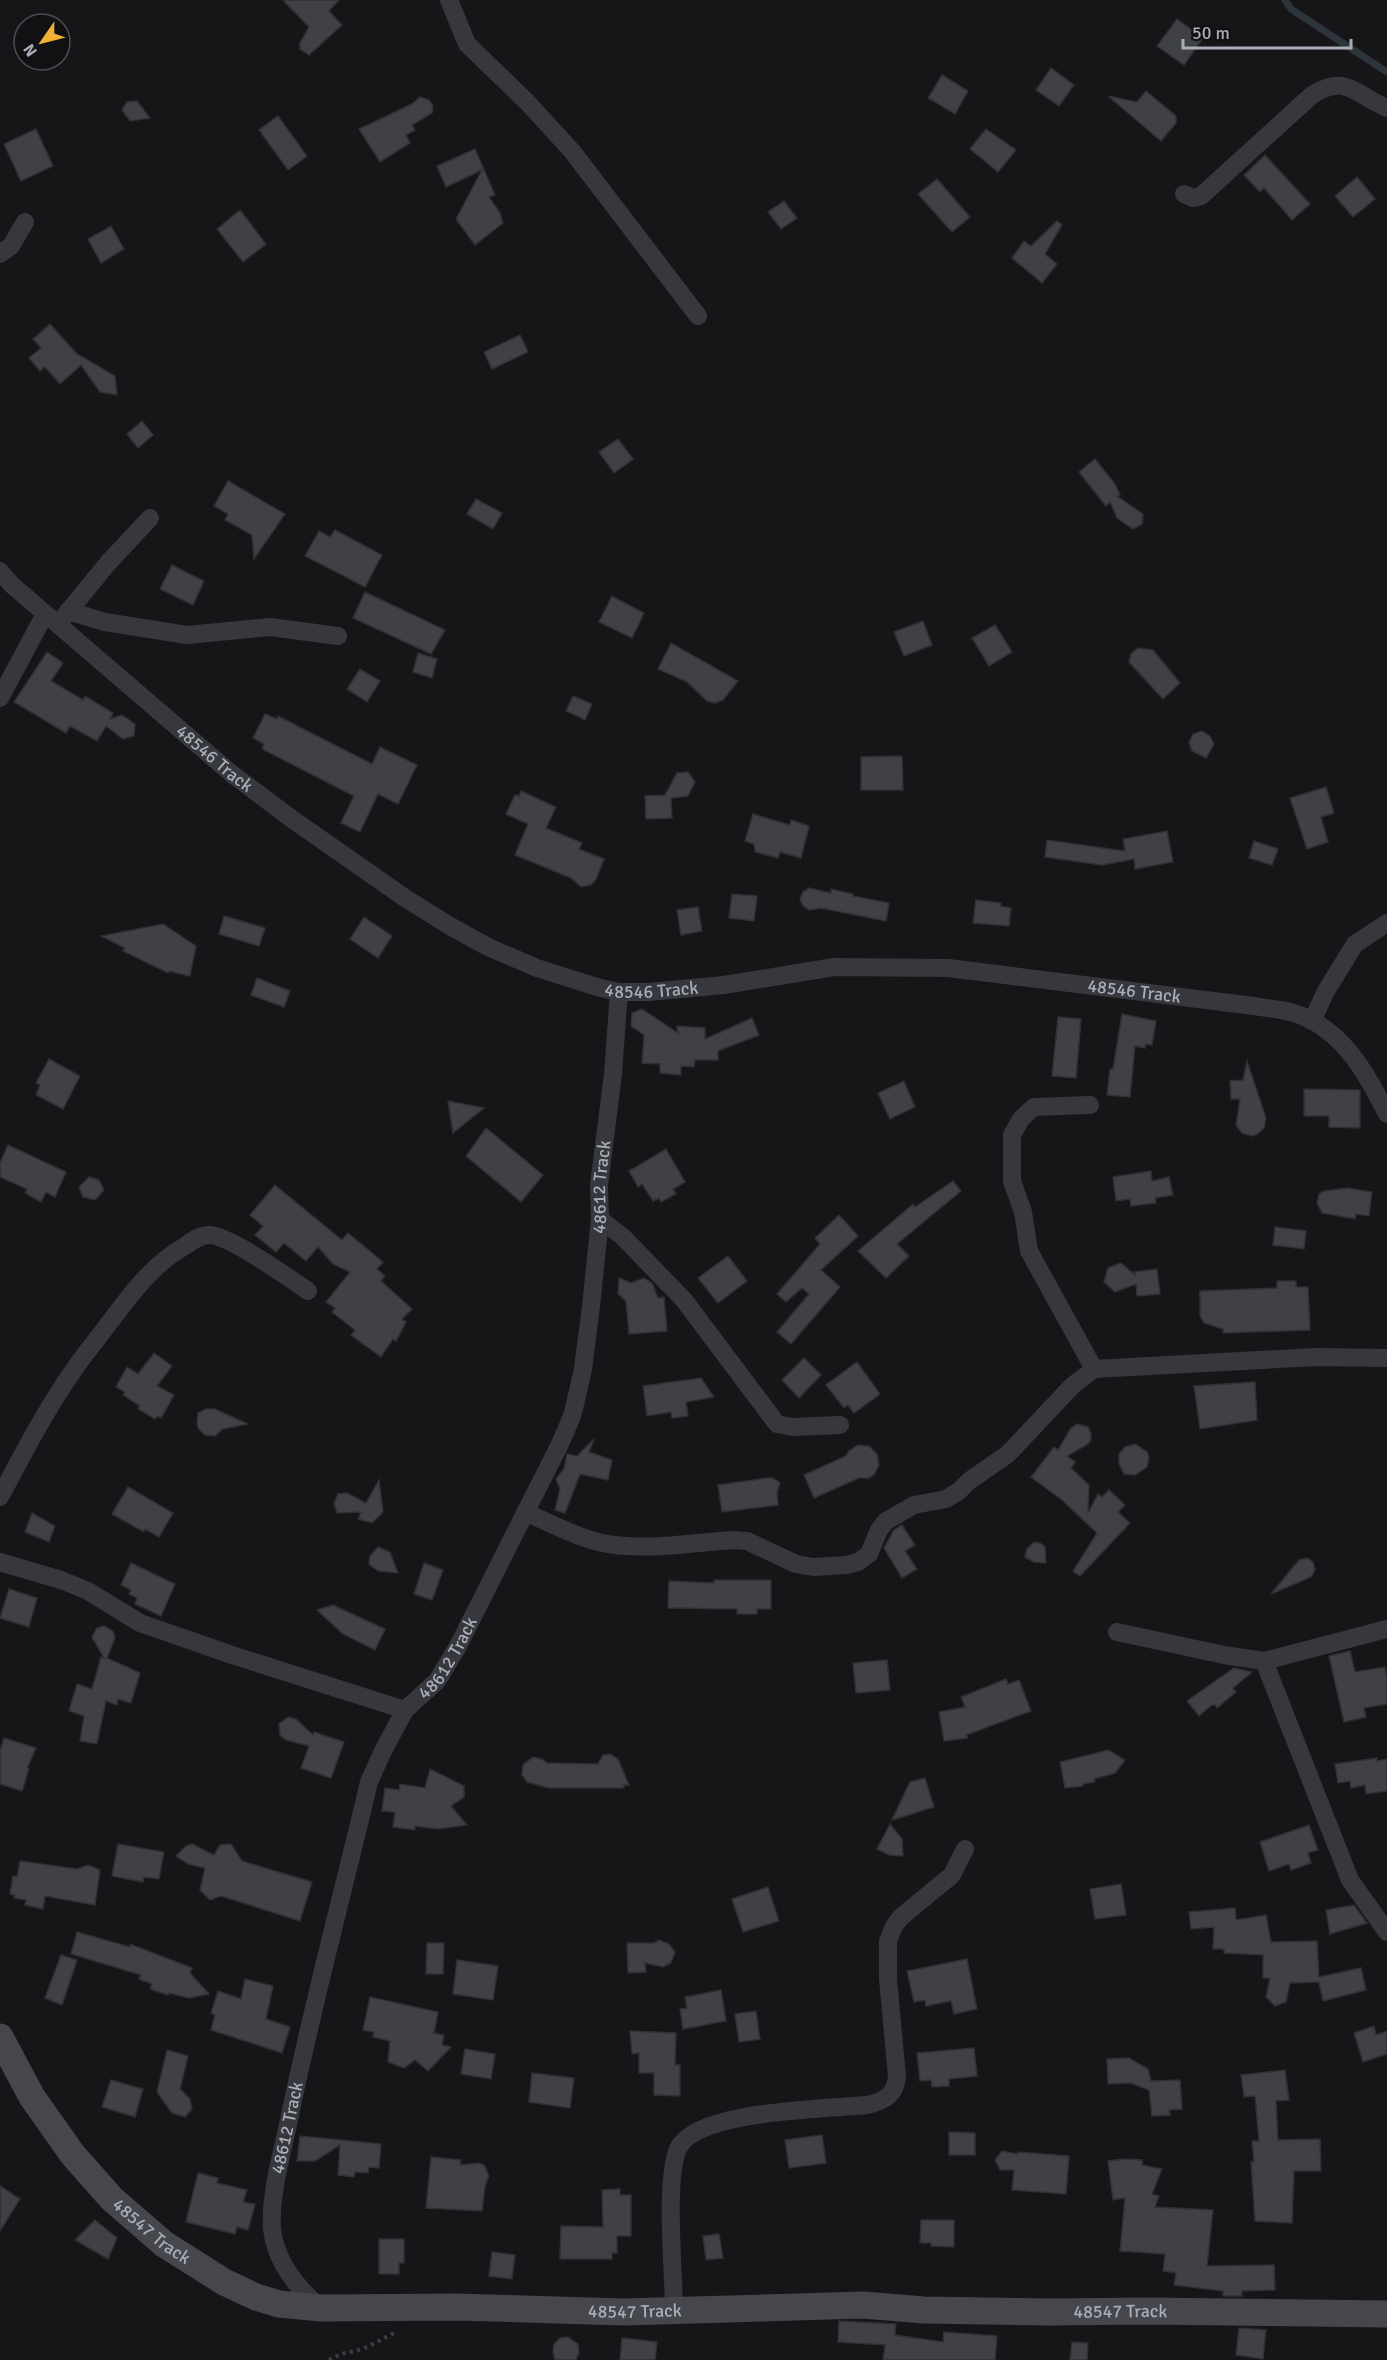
<svg xmlns="http://www.w3.org/2000/svg" width="1387" height="2360" font-family="Signika,sans-serif">
<rect width="100%" height="100%" fill="#161618"/>
<g fill="none" stroke-linecap="round" stroke-linejoin="round">
<polyline stroke="#2c353c" stroke-width="7" points="1285,0 1291,9 1387,72"/>
</g>
<g fill="#404145" stroke="#303034" stroke-width="1.5">
<polygon points="283,0 339,0 329,11 342,25 309,55 300,49 300,43 309,27"/>
<polygon points="1177,19 1203,38 1184,65 1157,46"/>
<polygon points="1051,68 1074,85 1059,106 1036,90"/>
<polygon points="942,75 968,91 955,114 928,98"/>
<polygon points="1146,91 1176,116 1176,123 1161,141 1108,96 1137,102"/>
<polygon points="420,97 429,100 433,106 432,113 412,125 415,130 406,135 410,143 380,162 359,129 412,104"/>
<polygon points="137,101 150,118 130,121 122,110 127,102"/>
<polygon points="278,116 307,156 288,170 259,130"/>
<polygon points="36,129 53,166 21,181 4,144"/>
<polygon points="986,129 1016,150 998,172 970,149"/>
<polygon points="475,149 495,195 489,197 500,213 503,223 475,245 456,219 482,170 446,187 437,166"/>
<polygon points="1265,155 1310,204 1292,220 1264,188 1260,192 1244,175"/>
<polygon points="1357,177 1375,199 1353,217 1335,196"/>
<polygon points="937,179 970,217 952,232 918,194"/>
<polygon points="784,201 797,218 781,229 768,212"/>
<polygon points="240,210 266,244 243,262 217,229"/>
<polygon points="1057,221 1062,225 1045,254 1057,264 1042,283 1012,258 1024,241 1031,246"/>
<polygon points="111,226 124,249 101,263 88,239"/>
<polygon points="50,324 77,354 115,376 117,395 100,392 81,365 60,384 45,367 40,371 29,358 41,348 33,339"/>
<polygon points="520,335 528,352 492,369 484,352"/>
<polygon points="142,421 153,435 138,448 127,434"/>
<polygon points="618,439 633,459 614,473 599,452"/>
<polygon points="1095,459 1115,484 1120,495 1117,496 1143,514 1142,524 1133,529 1117,518 1110,502 1106,506 1079,472"/>
<polygon points="228,481 285,514 254,559 252,535 225,520 228,514 214,506"/>
<polygon points="476,499 502,513 493,529 467,514"/>
<polygon points="335,530 382,555 365,587 305,556 319,531 330,537"/>
<polygon points="172,565 204,581 193,605 160,589"/>
<polygon points="365,592 445,630 431,654 353,618"/>
<polygon points="612,596 644,613 632,638 599,622"/>
<polygon points="923,621 932,645 904,656 894,632"/>
<polygon points="995,625 1012,652 989,666 972,638"/>
<polygon points="671,643 738,681 723,700 715,703 707,701 687,682 658,669"/>
<polygon points="1138,648 1153,650 1180,683 1163,699 1129,662 1131,654"/>
<polygon points="47,652 63,663 51,681 83,700 85,696 113,713 110,719 122,715 135,724 134,736 123,739 106,726 97,741 70,726 66,733 14,702"/>
<polygon points="418,653 437,659 432,678 413,672"/>
<polygon points="360,669 380,681 367,702 347,689"/>
<polygon points="573,696 592,704 585,720 566,711"/>
<polygon points="265,714 277,719 278,716 372,764 380,747 417,765 398,804 378,794 360,832 341,823 354,796 262,749 264,744 253,738"/>
<polygon points="1202,731 1210,736 1214,744 1206,758 1192,751 1189,742 1193,734"/>
<polygon points="902,756 903,790 861,790 861,757"/>
<polygon points="688,772 695,782 688,796 671,798 672,818 646,819 645,796 665,795 677,773"/>
<polygon points="1326,787 1334,813 1321,817 1328,842 1307,849 1290,798"/>
<polygon points="521,791 556,807 546,828 582,843 579,849 604,859 596,879 591,885 581,887 571,878 515,855 528,824 506,814 515,795 519,796"/>
<polygon points="753,814 790,825 791,820 809,826 801,858 780,852 778,858 755,852 754,844 745,841"/>
<polygon points="1167,831 1173,862 1135,869 1134,859 1102,865 1045,857 1047,840 1125,851 1123,839"/>
<polygon points="1254,841 1278,849 1272,865 1249,858"/>
<polygon points="809,888 831,893 831,889 853,894 853,896 889,903 886,921 821,908 809,910 803,906 800,899 803,892"/>
<polygon points="732,894 757,896 754,921 729,918"/>
<polygon points="976,900 1001,903 1000,906 1011,908 1009,926 973,923"/>
<polygon points="698,907 702,931 681,935 677,910"/>
<polygon points="224,916 265,928 259,946 219,934"/>
<polygon points="364,917 392,936 378,958 350,939"/>
<polygon points="163,924 196,946 190,976 169,971 168,973 123,951 125,948 101,936"/>
<polygon points="257,978 290,991 284,1007 251,995"/>
<polygon points="642,1009 678,1033 677,1026 705,1028 705,1039 752,1018 759,1035 718,1051 718,1060 695,1060 694,1067 681,1066 681,1075 660,1073 660,1064 642,1063 644,1035 631,1026 632,1013"/>
<polygon points="1122,1014 1156,1021 1152,1045 1146,1044 1145,1048 1135,1046 1130,1097 1107,1095 1110,1069 1113,1069"/>
<polygon points="1058,1017 1081,1019 1076,1078 1052,1076"/>
<polygon points="49,1059 80,1076 63,1109 36,1095 40,1085 36,1083"/>
<polygon points="1247,1061 1266,1118 1264,1128 1257,1134 1252,1136 1242,1133 1236,1125 1240,1099 1231,1099 1230,1081 1243,1080"/>
<polygon points="904,1081 915,1107 890,1119 878,1093"/>
<polygon points="1304,1089 1360,1090 1360,1128 1329,1127 1329,1116 1304,1116"/>
<polygon points="448,1101 484,1108 453,1133"/>
<polygon points="486,1128 543,1175 521,1202 466,1156"/>
<polygon points="8,1145 66,1172 55,1197 46,1192 41,1202 25,1193 27,1189 0,1177 0,1163"/>
<polygon points="666,1149 685,1182 673,1189 676,1194 661,1202 659,1198 653,1201 642,1184 638,1187 629,1171"/>
<polygon points="1151,1171 1152,1181 1169,1177 1173,1195 1155,1198 1156,1203 1131,1206 1130,1199 1116,1201 1113,1177"/>
<polygon points="89,1177 99,1180 104,1190 95,1200 83,1197 79,1187"/>
<polygon points="953,1181 961,1191 897,1244 909,1256 886,1278 858,1251 913,1204 915,1207"/>
<polygon points="275,1185 342,1240 348,1233 383,1262 377,1269 385,1276 381,1281 412,1309 402,1319 406,1322 396,1341 393,1339 381,1357 351,1335 355,1330 332,1312 335,1308 326,1302 350,1272 333,1264 318,1247 306,1261 284,1243 276,1252 255,1235 263,1226 250,1215"/>
<polygon points="1348,1188 1372,1192 1369,1216 1356,1214 1355,1219 1322,1213 1317,1203 1319,1194 1324,1191"/>
<polygon points="839,1215 858,1236 821,1270 840,1287 791,1344 777,1332 809,1294 802,1288 786,1302 777,1294 820,1244 815,1238"/>
<polygon points="1275,1227 1306,1231 1304,1249 1273,1245"/>
<polygon points="728,1256 747,1281 718,1303 698,1278"/>
<polygon points="1121,1263 1135,1275 1134,1272 1157,1269 1160,1294 1137,1296 1136,1284 1115,1292 1104,1282 1108,1268"/>
<polygon points="619,1278 631,1283 644,1278 652,1283 658,1298 664,1297 667,1331 629,1334 626,1301 618,1294"/>
<polygon points="1277,1281 1296,1281 1296,1287 1308,1287 1310,1330 1223,1333 1223,1329 1204,1323 1200,1316 1200,1291 1277,1288"/>
<polygon points="154,1353 172,1366 157,1386 174,1395 161,1418 157,1416 155,1419 138,1409 140,1406 123,1395 125,1392 116,1387 127,1367 138,1374"/>
<polygon points="804,1358 821,1375 799,1398 782,1380"/>
<polygon points="857,1362 880,1394 854,1413 848,1405 844,1408 826,1385"/>
<polygon points="701,1378 714,1397 686,1402 688,1416 672,1418 671,1412 647,1416 643,1386"/>
<polygon points="1255,1382 1257,1420 1200,1429 1194,1386"/>
<polygon points="206,1409 215,1409 248,1424 223,1429 215,1436 205,1435 198,1428 197,1423 198,1413"/>
<polygon points="1077,1424 1088,1427 1091,1434 1091,1440 1088,1444 1067,1456 1075,1462 1071,1468 1089,1485 1088,1513 1098,1494 1102,1497 1109,1490 1125,1505 1118,1512 1130,1523 1080,1576 1073,1571 1097,1533 1062,1500 1031,1477 1054,1447 1058,1450 1071,1428"/>
<polygon points="594,1439 589,1452 612,1460 608,1480 580,1474 565,1513 555,1510 560,1489 556,1479 564,1469 567,1454 577,1456"/>
<polygon points="1135,1444 1147,1452 1149,1457 1147,1467 1135,1475 1124,1474 1119,1464 1119,1454 1125,1447"/>
<polygon points="858,1445 869,1446 877,1454 879,1465 874,1475 869,1478 859,1478 814,1498 804,1475 846,1456 849,1451"/>
<polygon points="767,1478 773,1478 780,1483 777,1493 778,1505 722,1512 718,1485"/>
<polygon points="379,1480 383,1512 372,1523 358,1519 361,1512 337,1513 334,1503 338,1494 347,1493 366,1503"/>
<polygon points="128,1487 173,1513 159,1537 145,1529 144,1532 112,1514"/>
<polygon points="32,1513 55,1526 49,1542 25,1532"/>
<polygon points="902,1525 915,1545 905,1551 917,1569 902,1578 884,1548 894,1530"/>
<polygon points="1034,1542 1040,1543 1045,1547 1046,1563 1034,1562 1025,1557 1027,1549"/>
<polygon points="378,1547 390,1552 398,1573 378,1571 369,1564 370,1556"/>
<polygon points="1307,1558 1313,1562 1315,1570 1311,1577 1271,1594 1299,1560"/>
<polygon points="131,1563 175,1584 161,1616 135,1604 137,1598 129,1594 131,1590 121,1585"/>
<polygon points="424,1563 443,1570 432,1600 414,1594"/>
<polygon points="714,1580 771,1580 771,1609 757,1609 757,1614 737,1614 737,1609 668,1608 669,1581 714,1583"/>
<polygon points="9,1589 37,1598 29,1627 0,1618"/>
<polygon points="333,1605 385,1629 375,1650 343,1634 317,1610"/>
<polygon points="104,1626 113,1631 115,1638 107,1658 140,1673 131,1703 118,1699 117,1705 106,1701 97,1744 80,1741 84,1716 69,1711 77,1684 92,1689 101,1657 104,1658 92,1637 97,1628"/>
<polygon points="1350,1651 1355,1672 1385,1667 1387,1678 1387,1704 1364,1708 1366,1717 1344,1722 1329,1656"/>
<polygon points="887,1660 890,1690 856,1693 853,1663"/>
<polygon points="1234,1668 1252,1672 1233,1688 1236,1692 1217,1708 1215,1705 1212,1705 1199,1716 1187,1701"/>
<polygon points="1006,1679 1008,1684 1019,1680 1031,1711 966,1735 968,1738 944,1741 939,1712 965,1707 961,1697"/>
<polygon points="288,1717 296,1719 313,1735 314,1732 344,1742 331,1778 301,1768 309,1746 286,1740 280,1735 279,1724"/>
<polygon points="4,1738 36,1748 27,1768 29,1769 22,1791 0,1784 0,1751"/>
<polygon points="1108,1750 1125,1760 1115,1773 1094,1779 1095,1782 1083,1784 1083,1786 1065,1788 1060,1762"/>
<polygon points="610,1754 618,1759 629,1785 624,1785 624,1788 549,1788 527,1782 522,1775 523,1765 533,1757 542,1759 547,1763 598,1764 603,1755"/>
<polygon points="1377,1758 1377,1761 1387,1759 1387,1791 1366,1794 1365,1785 1351,1788 1350,1781 1338,1783 1335,1764"/>
<polygon points="430,1769 464,1786 464,1797 451,1806 467,1825 438,1829 415,1826 415,1830 393,1827 395,1812 382,1811 385,1788 399,1790 400,1784 425,1788"/>
<polygon points="925,1778 934,1807 892,1820 910,1782"/>
<polygon points="890,1824 902,1839 903,1856 889,1855 877,1849"/>
<polygon points="1309,1825 1318,1850 1308,1853 1311,1863 1291,1870 1289,1864 1269,1871 1260,1842"/>
<polygon points="118,1844 164,1852 159,1879 144,1877 143,1882 112,1876"/>
<polygon points="192,1844 214,1855 220,1845 231,1844 242,1861 312,1882 300,1921 221,1896 210,1900 200,1890 205,1868 188,1864 176,1856 186,1846"/>
<polygon points="20,1861 77,1869 88,1865 100,1870 95,1905 45,1896 43,1909 25,1905 26,1900 14,1898 15,1895 10,1894 13,1876 17,1877"/>
<polygon points="1121,1884 1126,1915 1095,1919 1090,1889"/>
<polygon points="768,1887 779,1921 743,1932 732,1899"/>
<polygon points="1354,1905 1367,1923 1330,1934 1326,1910"/>
<polygon points="1235,1908 1236,1920 1266,1915 1271,1942 1317,1941 1319,1977 1361,1968 1366,1990 1323,2001 1319,1982 1290,1983 1286,2002 1275,2006 1266,1997 1270,1978 1263,1978 1263,1955 1224,1953 1224,1949 1213,1949 1214,1927 1191,1929 1189,1912"/>
<polygon points="77,1932 130,1947 130,1944 192,1968 190,1973 209,1994 189,1998 169,1993 168,1995 150,1989 152,1984 139,1979 141,1975 71,1954"/>
<polygon points="659,1940 669,1944 675,1952 671,1963 663,1967 645,1963 646,1972 628,1973 627,1943 654,1943"/>
<polygon points="427,1943 444,1943 443,1974 426,1974"/>
<polygon points="61,1955 77,1960 62,2005 45,1998"/>
<polygon points="967,1959 977,2009 954,2014 951,2001 926,2006 925,2000 914,2002 907,1971"/>
<polygon points="457,1960 498,1966 493,2000 453,1994"/>
<polygon points="245,1979 273,1986 266,2019 290,2027 282,2053 211,2030 215,2015 211,2013 218,1991 241,1999"/>
<polygon points="721,1990 726,2021 683,2029 680,2009 687,2008 685,1997"/>
<polygon points="370,1997 438,2012 434,2033 444,2035 442,2045 451,2047 428,2071 415,2060 404,2068 388,2062 390,2041 373,2037 374,2032 363,2030"/>
<polygon points="756,2011 760,2039 739,2042 735,2014"/>
<polygon points="1374,2026 1376,2035 1387,2031 1387,2054 1363,2062 1354,2033"/>
<polygon points="630,2031 676,2033 675,2065 680,2065 680,2096 654,2095 654,2073 639,2073 639,2053 632,2054"/>
<polygon points="974,2048 977,2076 949,2079 949,2086 932,2087 931,2080 920,2081 917,2053"/>
<polygon points="465,2049 495,2054 491,2079 461,2074"/>
<polygon points="167,2050 188,2056 180,2089 190,2099 192,2109 185,2117 172,2113 157,2092"/>
<polygon points="1129,2058 1148,2069 1151,2081 1180,2080 1182,2109 1169,2110 1170,2115 1152,2116 1149,2090 1130,2083 1108,2084 1107,2059"/>
<polygon points="1285,2070 1289,2100 1276,2101 1278,2140 1320,2139 1321,2171 1294,2171 1292,2223 1255,2221 1251,2162 1254,2162 1252,2141 1259,2141 1255,2096 1244,2097 1241,2075"/>
<polygon points="532,2073 574,2078 570,2108 529,2102"/>
<polygon points="111,2080 143,2089 135,2117 102,2107"/>
<polygon points="949,2132 975,2133 975,2155 949,2155"/>
<polygon points="822,2135 826,2163 789,2168 785,2140"/>
<polygon points="300,2136 381,2144 379,2168 369,2167 368,2173 355,2172 354,2177 338,2175 340,2145 315,2161 297,2161"/>
<polygon points="1002,2151 1017,2154 1018,2152 1069,2156 1066,2194 1012,2190 1014,2170 1000,2170 995,2160"/>
<polygon points="431,2157 461,2160 460,2165 479,2163 484,2165 489,2176 485,2186 482,2211 426,2208"/>
<polygon points="1125,2159 1142,2160 1142,2165 1162,2169 1152,2194 1159,2196 1155,2207 1213,2210 1207,2266 1274,2265 1275,2290 1242,2291 1242,2296 1223,2296 1223,2291 1174,2285 1176,2273 1163,2271 1165,2254 1120,2251 1125,2198 1113,2200 1108,2161"/>
<polygon points="198,2173 218,2178 217,2183 247,2190 243,2202 255,2204 248,2230 237,2227 235,2234 186,2222"/>
<polygon points="0,2186 20,2199 0,2231"/>
<polygon points="620,2189 620,2195 631,2195 631,2236 617,2236 617,2253 612,2253 612,2259 560,2259 561,2226 603,2227 602,2190"/>
<polygon points="95,2220 117,2238 108,2259 75,2240"/>
<polygon points="921,2220 954,2220 954,2247 931,2246 931,2243 920,2243"/>
<polygon points="719,2234 723,2258 706,2260 703,2236"/>
<polygon points="379,2239 404,2239 404,2263 399,2263 399,2274 379,2274"/>
<polygon points="492,2252 515,2255 512,2279 489,2276"/>
<polygon points="839,2321 896,2324 895,2335 943,2342 944,2332 997,2336 995,2360 883,2360 885,2345 838,2342"/>
<polygon points="1239,2328 1266,2330 1263,2359 1236,2355"/>
<polygon points="568,2337 578,2344 579,2352 576,2360 555,2360 553,2352 554,2344 560,2338"/>
<polygon points="622,2338 657,2342 655,2360 620,2360"/>
<polygon points="1072,2342 1088,2343 1087,2360 1070,2360"/>
</g>
<g fill="none" stroke-linecap="round" stroke-linejoin="round">
<polyline stroke="#3d3f44" stroke-width="4" stroke-dasharray="3 4.5" stroke-linecap="butt" points="329,2360 341,2354 363,2349 394,2333"/>
<g stroke="#37383d" stroke-width="18">
<polyline points="449,0 467,44 527,102 572,151 698,316"/>
<path d="M1184,194L1193,198L1201,196L1312,95C1345,73 1356,95 1387,108"/>
<polyline points="0,254 11,246 25,222"/>
<path id="s1" d="M0,571L12,585L232,774L292,819L405,898L450,926L488,947L537,968L597,987L619,992H649L724,985L834,967L948,968L1254,1006C1269,1009 1286,1009 1300,1015C1344,1032 1367,1074 1387,1114"/>
<polyline points="68,611 105,622 187,635 270,627 338,636"/>
<polyline points="63,618 108,563 150,518"/>
<polyline points="0,698 45,614"/>
<polyline points="1312,1021 1326,991 1355,944 1387,923"/>
<polyline points="1090,1105 1034,1107 1021,1119 1012,1135 1012,1181 1023,1212 1029,1251 1094,1369"/>
<polyline points="600,1219 623,1237 684,1300 777,1424 793,1427 840,1425"/>
<path d="M0,1497C23,1454 45,1411 73,1371C83,1356 95,1342 106,1327C130,1296 150,1266 185,1246C192,1241 200,1235 209,1235C229,1235 289,1278 308,1291"/>
<path d="M525,1512C548,1522 573,1536 598,1542C641,1552 689,1543 733,1540L747,1541L796,1564L813,1567L847,1565L858,1562L869,1554L879,1530L886,1521L914,1505L946,1499L959,1491L969,1481L1008,1454L1072,1386L1094,1369L1316,1357L1387,1358"/>
<polyline points="0,1562 61,1580 88,1591 140,1623 232,1655 405,1710"/>
<polyline points="1117,1632 1224,1655 1264,1661 1387,1629"/>
<polyline points="1264,1661 1350,1880 1387,1932"/>
<path id="s2" d="M321,2308C296,2287 275,2261 272,2228C270,2191 283,2151 290,2115C313,2003 343,1893 369,1782L383,1751L405,1710L437,1681L457,1648L560,1444L572,1416L576,1400L583,1369L591,1306L600,1219L599,1185L613,1074L619,992"/>
<path d="M674,2311C674,2274 664,2175 679,2147C700,2110 827,2109 867,2105C885,2101 895,2095 897,2077L888,1979V1941L894,1926L901,1917L952,1875L965,1849"/>
</g>
<path stroke="#45474d" stroke-width="27" id="s3" d="M0,2037L32,2097L73,2155L112,2199L164,2244L224,2282L256,2297L279,2304L321,2308L456,2307L624,2312L863,2305L924,2310L1050,2312L1147,2311L1387,2314"/>
</g>
<g text-anchor="middle" stroke-width="5" stroke-linejoin="round" paint-order="stroke">
<g font-size="18" fill="#a8adb8" stroke="#111113">
<text dy="6" stroke="none"><textPath href="#s1" startOffset="285">48546 Track</textPath></text>
<text dy="6" stroke="none"><textPath href="#s1" startOffset="789">48546 Track</textPath></text>
<text dy="6" stroke="none"><textPath href="#s1" startOffset="1275">48546 Track</textPath></text>
<text dy="6" stroke="none"><textPath href="#s2" startOffset="1206">48612 Track</textPath></text>
<text dy="6" stroke="none"><textPath href="#s2" startOffset="702">48612 Track</textPath></text>
<text dy="6" stroke="none"><textPath href="#s2" startOffset="198">48612 Track</textPath></text>
<text dy="6" stroke="none"><textPath href="#s3" startOffset="249">48547 Track</textPath></text>
<text dy="6" stroke="none"><textPath href="#s3" startOffset="753">48547 Track</textPath></text>
<text dy="6" stroke="none"><textPath href="#s3" startOffset="1239">48547 Track</textPath></text>
</g>
</g>
<g transform="translate(42 42) rotate(235)"><circle r="28" fill="#111113" stroke="#4d4f55" stroke-width="1.5"/>
<path d="M0-4.5L10 22L0 15L-10 22Z" fill="#f2b134"/>
<text y="-9" font-size="16" font-weight="bold" text-anchor="middle" fill="#a8adb8">N</text>
</g>
<path d="M1183 39v9h168v-9" fill="none" stroke="#a8adb8" stroke-width="3"/>
<text x="1192" y="39" font-size="18" fill="#a8adb8" stroke="#111113" stroke-width="4.5" paint-order="stroke">50 m</text>
</svg>
